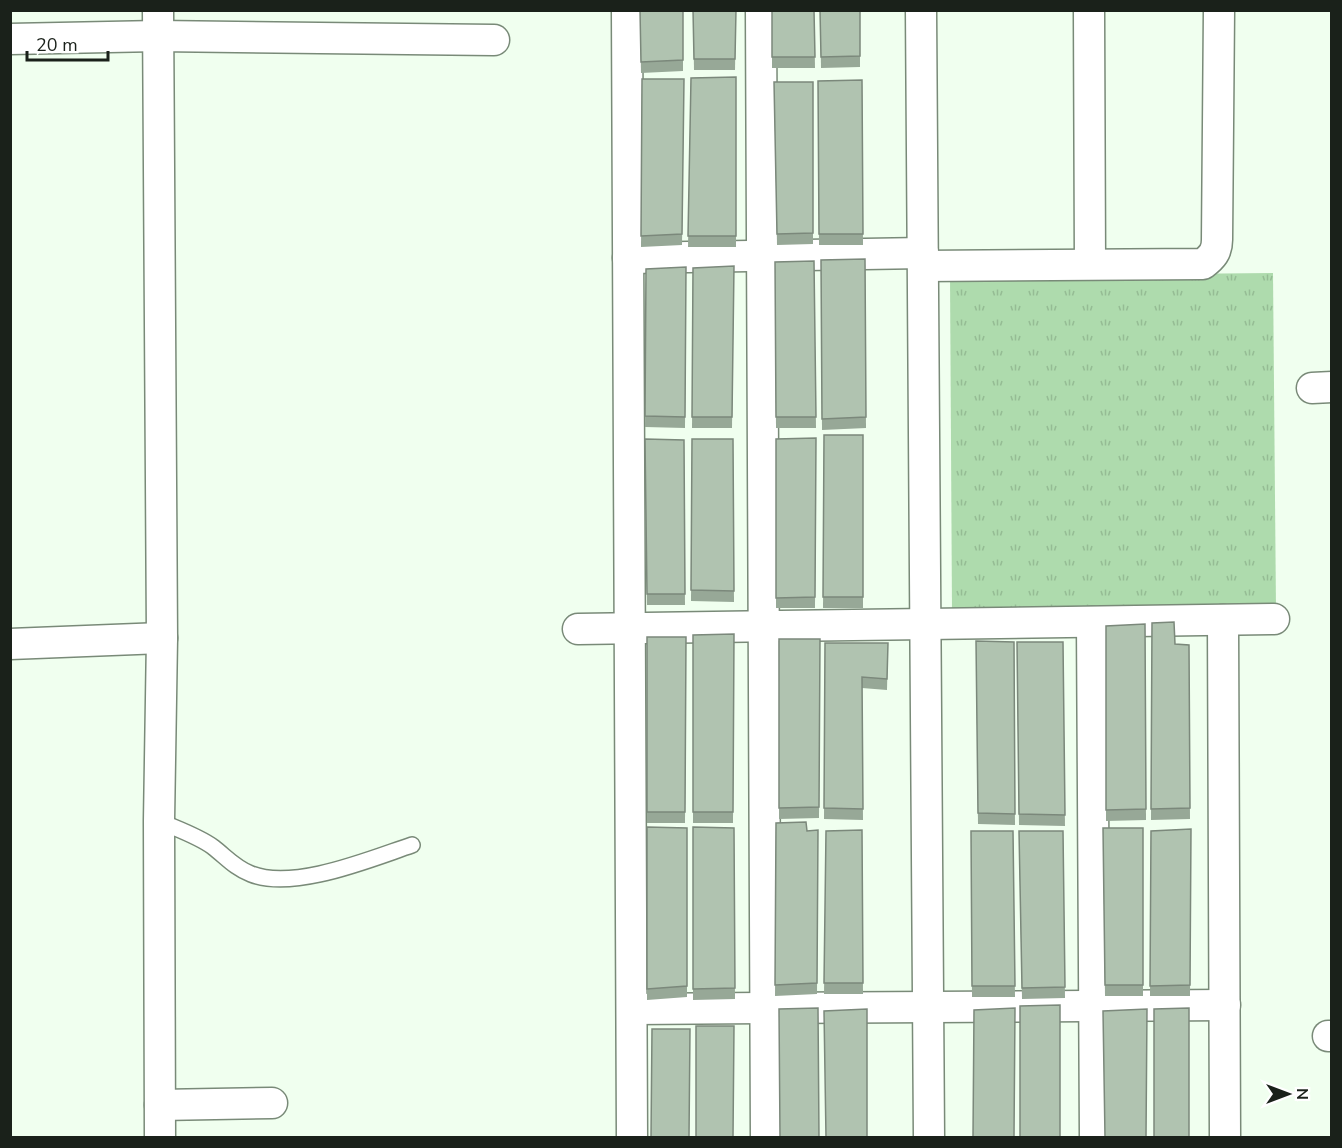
<svg xmlns="http://www.w3.org/2000/svg" width="1342" height="1148" font-family="'Nunito Sans',sans-serif">
<defs>
<pattern id="grass-tufts" width="24" height="20" patternUnits="userSpaceOnUse" patternTransform="scale(1.5)"><rect width="24" height="20" fill="#aedbad"/><path d="M3 7l-1-3M5 7V3M7 7l1-3M15 17l-1-3M17 17v-4M19 17l1-3" fill="none" stroke="#95bc94"/></pattern>
</defs>
<rect width="100%" height="100%" fill="#f0ffef"/>
<polygon fill="url(#grass-tufts)" points="1273,273 1276,610 952,612 950,276"/>
<g fill="none" stroke-linecap="round" stroke-linejoin="round">
<g stroke="#798a78" stroke-width="18">
<path id="service" d="M159,821C177,829 198,836 213,847C226,857 235,868 251,874C294,891 370,859 412,845"/>
</g>
<g stroke="#798a78" stroke-width="33">
<g id="minor">
<polyline points="158,10 162,638 159,821 160,1138"/>
<polyline points="627,10 632,1138"/>
<polyline points="761,10 766,1138"/>
<polyline points="921,10 929,1138"/>
<polyline points="1089,10 1090,264"/>
<polyline points="10,39 158,36 494,40"/>
<polyline points="628,258 923,253"/>
<path d="M923,266L1203,264C1212,257 1217,252 1217,240L1219,10"/>
<polyline points="1312,388 1332,387"/>
<polyline points="1223,620 1225,1138"/>
<polyline points="1092,622 1095,1138"/>
<polyline points="578,629 1274,619"/>
<polyline points="10,644 162,638"/>
<polyline points="632,1009 1225,1005"/>
<polyline points="1328,1036 1332,1036"/>
<polyline points="160,1105 272,1103"/>
</g>
</g>
<use href="#service" stroke="#fff" stroke-width="15"/>
<use href="#minor" stroke="#fff" stroke-width="30"/>
</g>
<g fill="#97a897">
<polygon points="640,10 683,10 683,71 641,73"/>
<polygon points="693,10 736,10 735,70 694,70"/>
<polygon points="772,10 814,10 815,68 772,68"/>
<polygon points="820,10 860,10 860,67 821,68"/>
<polygon points="736,77 736,247 688,247 691,78"/>
<polygon points="642,79 684,79 682,245 641,247"/>
<polygon points="862,80 863,245 819,245 818,81"/>
<polygon points="774,82 813,82 813,244 777,245"/>
<polygon points="865,259 866,428 822,430 821,260"/>
<polygon points="814,261 816,428 776,428 775,262"/>
<polygon points="734,266 732,428 692,428 693,268"/>
<polygon points="686,267 685,428 645,427 646,269"/>
<polygon points="824,435 863,435 863,608 823,608"/>
<polygon points="816,438 815,608 776,608 776,439"/>
<polygon points="645,439 684,440 685,605 647,605"/>
<polygon points="692,439 733,439 734,602 691,601"/>
<polygon points="1152,623 1175,644 1189,645 1190,819 1151,820"/>
<polygon points="1145,624 1146,820 1106,821 1106,626"/>
<polygon points="734,634 733,823 693,823 693,635"/>
<polygon points="647,637 686,637 685,823 647,823"/>
<polygon points="779,639 820,639 819,818 779,819"/>
<polygon points="976,641 1014,642 1015,825 978,824"/>
<polygon points="1017,642 1063,642 1065,826 1019,825"/>
<polygon points="825,643 888,643 887,690 862,688 863,820 824,819"/>
<polygon points="776,823 807,831 818,830 817,994 775,996"/>
<polygon points="647,827 687,828 687,997 647,1000"/>
<polygon points="693,827 734,828 735,999 693,1000"/>
<polygon points="1103,828 1143,828 1143,996 1105,996"/>
<polygon points="1191,829 1190,996 1150,996 1151,831"/>
<polygon points="862,830 863,994 824,994 826,831"/>
<polygon points="971,831 1013,831 1015,997 972,997"/>
<polygon points="1019,831 1063,831 1065,998 1022,999"/>
</g>
<g fill="#b0c3b0" stroke="#7b887b" stroke-width="1.5">
<polygon points="640,10 683,10 683,60 641,62"/>
<polygon points="693,10 736,10 735,59 694,59"/>
<polygon points="772,10 814,10 815,57 772,57"/>
<polygon points="820,10 860,10 860,56 821,57"/>
<polygon points="736,77 736,236 688,236 691,78"/>
<polygon points="642,79 684,79 682,234 641,236"/>
<polygon points="862,80 863,234 819,234 818,81"/>
<polygon points="774,82 813,82 813,233 777,234"/>
<polygon points="865,259 866,417 822,419 821,260"/>
<polygon points="814,261 816,417 776,417 775,262"/>
<polygon points="734,266 732,417 692,417 693,268"/>
<polygon points="686,267 685,417 645,416 646,269"/>
<polygon points="824,435 863,435 863,597 823,597"/>
<polygon points="816,438 815,597 776,598 776,439"/>
<polygon points="645,439 684,440 685,594 647,594"/>
<polygon points="692,439 733,439 734,591 691,590"/>
<polygon points="1174,622 1175,644 1189,645 1190,808 1151,809 1152,623"/>
<polygon points="1145,624 1146,809 1106,810 1106,626"/>
<polygon points="734,634 733,812 693,812 693,635"/>
<polygon points="647,637 686,637 685,812 647,812"/>
<polygon points="779,639 820,639 819,807 779,808"/>
<polygon points="976,641 1014,642 1015,814 978,813"/>
<polygon points="1017,642 1063,642 1065,815 1019,814"/>
<polygon points="825,643 888,643 887,679 862,677 863,809 824,808"/>
<polygon points="806,822 807,831 818,830 817,983 775,985 776,823"/>
<polygon points="647,827 687,828 687,986 647,989"/>
<polygon points="693,827 734,828 735,988 693,989"/>
<polygon points="1103,828 1143,828 1143,985 1105,985"/>
<polygon points="1191,829 1190,985 1150,986 1151,831"/>
<polygon points="862,830 863,983 824,983 826,831"/>
<polygon points="971,831 1013,831 1015,986 972,986"/>
<polygon points="1019,831 1063,831 1065,987 1022,988"/>
<polygon points="1060,1005 1060,1137 1020,1137 1020,1006"/>
<polygon points="818,1008 819,1137 780,1137 779,1009"/>
<polygon points="1015,1008 1014,1137 973,1137 974,1010"/>
<polygon points="1189,1008 1189,1137 1154,1137 1154,1009"/>
<polygon points="867,1009 867,1137 826,1137 824,1011"/>
<polygon points="1147,1009 1146,1137 1105,1137 1103,1011"/>
<polygon points="696,1026 734,1026 733,1137 696,1137"/>
<polygon points="652,1029 690,1029 689,1137 651,1137"/>
</g>
<rect width="1342" height="1148" fill="none" stroke="#1a211a" stroke-width="24"/>
<g transform="translate(1288 1094) rotate(90)" stroke="#ffffff" stroke-width="4.5" paint-order="stroke">
<path d="M0-4.5L10 22L0 15L-10 22Z" fill="#1a211a"/>
<text y="-9" font-size="16" font-weight="bold" text-anchor="middle" fill="#1a211a">N</text>
</g>
<path d="M27 51v9h81v-9" fill="none" stroke="#1a211a" stroke-width="3"/>
<text x="36" y="51" font-size="18" fill="#1a211a" stroke="#ffffff" stroke-width="4.5" paint-order="stroke">20 m</text>
</svg>
